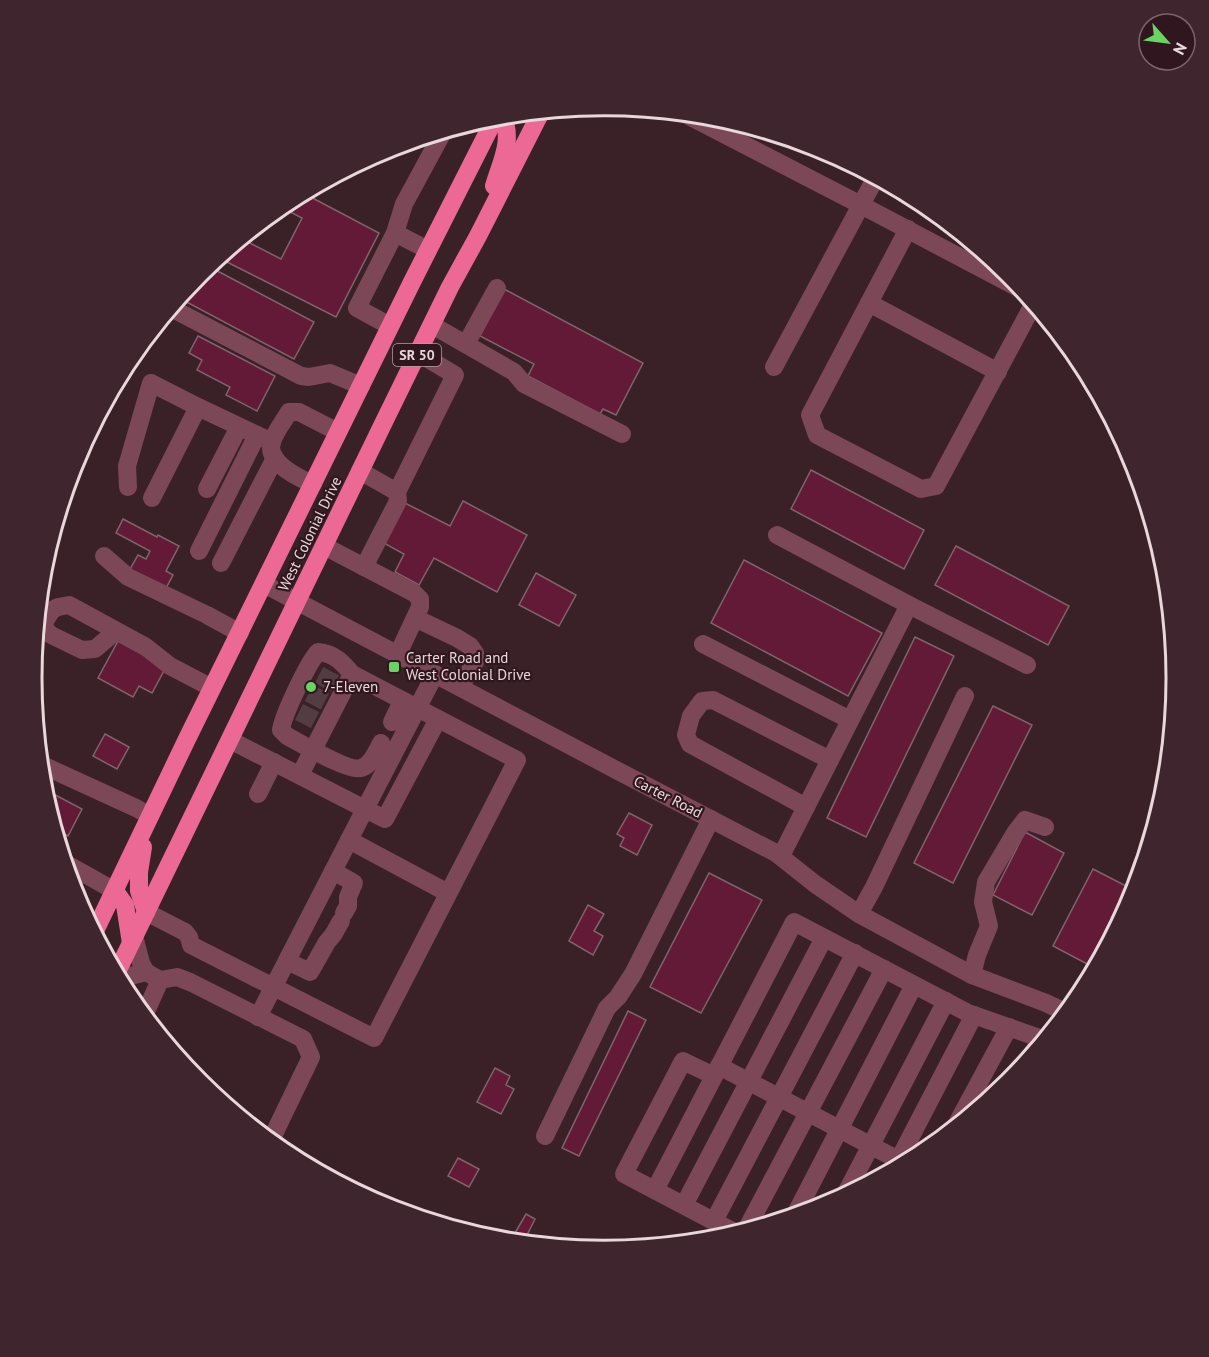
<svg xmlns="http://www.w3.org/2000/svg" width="1209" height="1357" font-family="'PT Sans',sans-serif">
<rect width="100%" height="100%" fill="#3a2128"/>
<g fill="#621a36" stroke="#81636b" stroke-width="1.5">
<polygon points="303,193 379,233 336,317 219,258 246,235 244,240 281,259 302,218 281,207 286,202"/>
<polygon points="208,266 314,322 294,359 179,298 200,273"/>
<polygon points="504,289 643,363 616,415 603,409 600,414 528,376 534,364 480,336"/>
<polygon points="198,336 275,376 257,411 226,395 230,387 197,370 202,360 189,353"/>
<polygon points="811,470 924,530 904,569 791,509"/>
<polygon points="463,501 527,535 497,592 434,558 419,585 395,572 404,554 382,542 403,502 450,526"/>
<polygon points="123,519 157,537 158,535 179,546 166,571 173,575 165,590 129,571 138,555 146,559 150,551 116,533"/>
<polygon points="956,546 1069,606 1048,645 935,585"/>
<polygon points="744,560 882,633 848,696 711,623"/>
<polygon points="536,573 576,595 559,626 519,605"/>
<polygon points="915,637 954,656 866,837 827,818"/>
<polygon points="118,641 166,667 152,693 139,686 133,697 98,678"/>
<polygon points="993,706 1032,725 953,883 914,863"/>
<polygon points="105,734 129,747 117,769 93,756"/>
<polygon points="42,788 82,809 68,836 54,829"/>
<polygon points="629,813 652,825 637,855 620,846 624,838 617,834"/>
<polygon points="1025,832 1064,853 1032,915 993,895"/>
<polygon points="1093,869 1130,888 1089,965 1053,946"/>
<polygon points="709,873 762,900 701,1013 650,987"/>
<polygon points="588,905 604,914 594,931 603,936 593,955 569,941"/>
<polygon points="628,1011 646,1020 579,1156 562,1148"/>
<polygon points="495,1068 510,1076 506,1085 514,1089 501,1114 477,1102"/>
<polygon points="458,1158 479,1169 469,1187 448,1176"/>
<polygon points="526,1214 535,1219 525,1239 515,1233"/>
</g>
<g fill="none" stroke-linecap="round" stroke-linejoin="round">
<g stroke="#543c43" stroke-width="18" stroke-dasharray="18 9" stroke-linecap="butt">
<polyline points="319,675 336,684"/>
<polyline points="309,693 326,702"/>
<polyline points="299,712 317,721"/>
</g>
<g stroke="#7c4757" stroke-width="18">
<polyline points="683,113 861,205 1024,291"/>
<polyline points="908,229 810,415 817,435 921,489 936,486 1034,303"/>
<polyline points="395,233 404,204 443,132"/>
<polyline points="869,303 998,372"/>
<polyline points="171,308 301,376 309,377 330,373 361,386"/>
<polyline points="432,325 514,372 524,384 622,434"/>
<polyline points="390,326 357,308 395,233 428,250"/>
<polyline points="466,344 497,288"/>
<polyline points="774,367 876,177"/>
<polyline points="360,471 397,492 398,501 364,567"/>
<path d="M313,484C299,478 265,462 272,442C275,432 283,422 289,412H299L338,432"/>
<polyline points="128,487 127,466 151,383 198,407 272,442"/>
<polyline points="207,489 239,427"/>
<polyline points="397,492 455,375 418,353"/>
<polyline points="152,498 198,407"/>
<polyline points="777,535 909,605 781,856"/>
<polyline points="324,546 414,593 420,599 420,607 398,654"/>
<polyline points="199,551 257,435"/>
<polyline points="104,556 128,577 207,615 240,633"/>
<polyline points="221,563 275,458"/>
<polyline points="264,584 620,772 776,853 815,884 859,914 972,975 1046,1003 1067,1013"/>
<polyline points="909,605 1027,665"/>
<polyline points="415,618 457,638 470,646 475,653 476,660 460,687"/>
<polyline points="116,631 95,649 82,650 51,635 45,629 44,626 46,619 52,610 58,607 69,605 146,647 170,666 212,688"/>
<polyline points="703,644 850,720"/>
<path d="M352,674C343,663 334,653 318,652C308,663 283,715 281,730L287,736C300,743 349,772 361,768C372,765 376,752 381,743"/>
<polyline points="392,722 402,701"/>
<polyline points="230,740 365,809 435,674"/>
<polyline points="40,764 136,808 150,816"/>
<polyline points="258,794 274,762"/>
<polyline points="806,807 690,744 686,735 691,716 702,701 713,700 830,760"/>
<polyline points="349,840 448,893"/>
<polyline points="65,863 115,891"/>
<polyline points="333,871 354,883 348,897 348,906 344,913"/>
<polyline points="146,912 185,932 189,937 191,945 374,1038 517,760 352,674 300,775"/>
<polyline points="859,914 874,887 965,696"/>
<polyline points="134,936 141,963 146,972 160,980 177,977 190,982 303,1039 311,1057 270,1142"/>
<polyline points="1106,949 1130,899 1134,896"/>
<polyline points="287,961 310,972 327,942 333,935 341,921"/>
<polyline points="972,975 977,955 989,926 983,902 986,882 1015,833 1025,820 1045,827"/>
<polyline points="119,979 146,972"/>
<polyline points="144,1016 160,980"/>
<polyline points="258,1017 365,809 385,819 438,719"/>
<polyline points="1030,1058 1041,1038"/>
<polyline points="719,1066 906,1164"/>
<polyline points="714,1076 683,1061 624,1174 738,1234"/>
<polyline points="954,1129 1009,1027"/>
<polyline points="545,1136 607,1008 618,997 633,974 711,819"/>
<polyline points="894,1169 974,1015"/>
<polyline points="655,1190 794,922 968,1013 1045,1040"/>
<polyline points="844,1197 946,1001"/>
<polyline points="684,1205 824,938"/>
<polyline points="794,1217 914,985"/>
<polyline points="714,1221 855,953"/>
<polyline points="745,1232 884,969"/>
</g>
<g stroke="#ec6996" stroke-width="18">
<path d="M494,186C501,162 514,139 502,116"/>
<polyline points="143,847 139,872 139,891 146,912"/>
<polyline points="115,891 125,905 131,943"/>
<polyline points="94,933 187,739 412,282 496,116"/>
<polyline points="116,974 381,428 450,287 478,236 541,112"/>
</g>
</g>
<g fill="#6ad364" stroke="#30171f" stroke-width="2">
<rect x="388" y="661" width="12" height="12" rx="3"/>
<circle cx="311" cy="687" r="6"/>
</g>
<g text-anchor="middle" stroke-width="4.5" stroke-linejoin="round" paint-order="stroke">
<rect fill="#30171f" stroke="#b29da3" stroke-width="1.5" x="393" y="344" width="48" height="22" rx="4.5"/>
<g font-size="14" font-weight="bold" fill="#e9d7db">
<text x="417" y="360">SR 50</text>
</g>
<g font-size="15" fill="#e9d7db" stroke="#30171f">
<text transform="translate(310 534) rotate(-64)" y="5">West Colonial Drive</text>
<text transform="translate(668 797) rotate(27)" y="5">Carter Road</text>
</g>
<g font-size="15" fill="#e9d7db" stroke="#30171f" text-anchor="start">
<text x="406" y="663">Carter Road and<tspan x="406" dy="17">West Colonial Drive</tspan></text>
<text x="323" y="692">7-Eleven</text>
</g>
</g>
<path d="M0 0H1209V1357H0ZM42 678a562 562 0 1 1 1124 0a562 562 0 1 1-1124 0Z" fill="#3f262e" fill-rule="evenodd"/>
<path fill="none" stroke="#e9d7db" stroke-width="3" d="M42 678a562 562 0 1 1 1124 0a562 562 0 1 1-1124 0Z"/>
<g transform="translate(1167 42) rotate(118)"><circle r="28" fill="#30171f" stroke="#7a646a" stroke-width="1.5"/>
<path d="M0-4.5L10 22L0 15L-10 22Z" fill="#6ad364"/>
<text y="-9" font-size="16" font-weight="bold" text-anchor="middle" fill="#e9d7db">N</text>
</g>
</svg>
